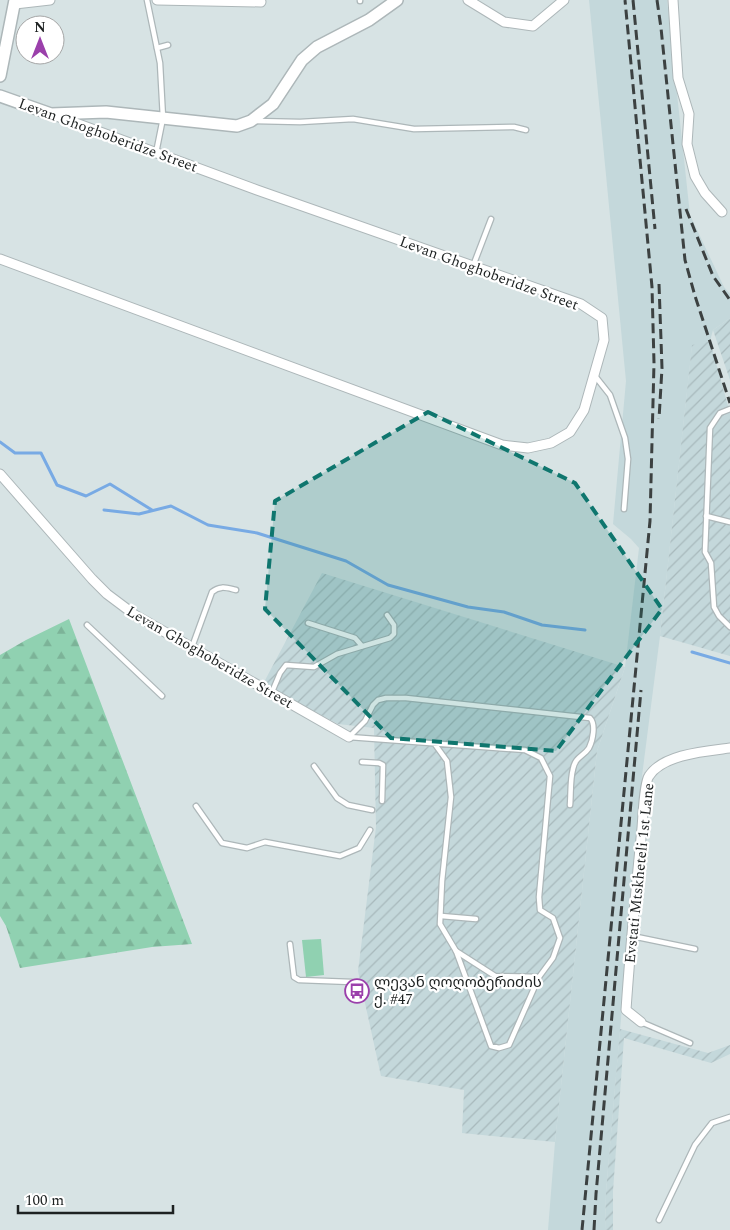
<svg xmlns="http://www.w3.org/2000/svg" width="730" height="1230" font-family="Spectral,'Noto Sans Georgian',serif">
<defs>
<pattern id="industrial-furrows" width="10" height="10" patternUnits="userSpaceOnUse" patternTransform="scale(1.25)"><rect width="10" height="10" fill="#c4d8db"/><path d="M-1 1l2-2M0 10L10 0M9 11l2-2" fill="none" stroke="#a8b9bc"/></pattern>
<pattern id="forest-firs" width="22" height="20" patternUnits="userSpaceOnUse" patternTransform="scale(1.25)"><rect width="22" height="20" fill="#90d1b1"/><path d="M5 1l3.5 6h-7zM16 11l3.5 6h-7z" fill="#7cb398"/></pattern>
</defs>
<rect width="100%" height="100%" fill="#d7e3e4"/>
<polygon fill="#c4d8db" points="589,0 667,0 690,215 724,287 730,294 730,318 713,330 710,341 692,346 660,636 642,776 606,1192 605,1230 548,1230 555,1142 597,751 625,667 639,548 631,539 613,524 626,381"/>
<g fill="url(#industrial-furrows)">
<polygon points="730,318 730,380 713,330"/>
<polygon points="710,341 730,413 730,656 660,636 692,345"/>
<polygon points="322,573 625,667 597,751 555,1142 462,1133 464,1090 381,1076 358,971 376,827 374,728 338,724 263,684"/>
<polygon points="620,1029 708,1053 730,1045 730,1054 711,1063 624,1038 613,1191 613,1230 605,1230 606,1192"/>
</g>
<polygon fill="url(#forest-firs)" points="69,619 192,944 152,947 20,968 6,926 0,916 0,655 26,640"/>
<polygon fill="#90d1b1" points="321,939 324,975 306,977 302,940"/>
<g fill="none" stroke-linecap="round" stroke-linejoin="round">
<g stroke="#78aae4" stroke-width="3">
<polyline points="0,442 15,453 41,453 57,485 86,496 110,484 152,510"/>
<polyline points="104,510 139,514 171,506 208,525 257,533 346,561 388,585 468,607 504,612 542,625 585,630"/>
<polyline points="692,652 730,663"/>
</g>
<g stroke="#adb7b9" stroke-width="7">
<g id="lane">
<polyline points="147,0 160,63 163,118 156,153"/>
<polyline points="360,0 360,1"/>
<polyline points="157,48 168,45"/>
<polyline points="255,121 300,122 353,119 414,129 514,127 526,130"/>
<polyline points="473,266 491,219"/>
<polyline points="595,376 610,395 625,438 628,459 624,509"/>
<polyline points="730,409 720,413 710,428 705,552 711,563 714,607 719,616 730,627"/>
<polyline points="706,516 730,522"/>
<polyline points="308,623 355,638 362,646"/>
<polyline points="87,625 162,696"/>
<path d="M192,647L212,592C220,585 227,588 236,590"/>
<polyline points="272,692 280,673 286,665 314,667 337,654 390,638 394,634 394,625 387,615"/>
<polyline points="349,737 525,750 541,758 550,776 539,897 540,910 553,918 560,938 553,958 539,977 509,1045 499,1048 491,1046 456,951 440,924 442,881 451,797 447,761 434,743"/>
<path d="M349,737L365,721L373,705L378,700L386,698H406L590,718C596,724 593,740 589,748C584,756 575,757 573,769C570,780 571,793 570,805"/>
<polyline points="362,762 379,763 383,765 382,801"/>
<polyline points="314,766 337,798 348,805 372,810"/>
<polyline points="196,806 222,843 247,848 265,842 340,856 359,848 370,830"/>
<polyline points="441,916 476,919"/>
<polyline points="632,936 695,949"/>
<polyline points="290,944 294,977 299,980 352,982"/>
<polyline points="456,951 495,976 539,977"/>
<polyline points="641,1022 690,1043"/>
<polyline points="659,1220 695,1145 712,1123 730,1117"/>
</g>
</g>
<g stroke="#adb7b9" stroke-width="11">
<g id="street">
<polyline points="157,0 261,2"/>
<polyline points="468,0 504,22 533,26 564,0"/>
<polyline points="673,0 678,78 689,114 687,144 695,176 705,193 722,212"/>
<polyline points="15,4 50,0"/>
<polyline points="0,259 502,445 528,448 551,443 570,432 584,410 604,340 602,318 581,304 257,190 54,115"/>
<polyline points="0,474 92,579 107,594 135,615 349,737"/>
<path d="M641,1022L626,1010C630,949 636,889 642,828C643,817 644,783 649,776C663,754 707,751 730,748"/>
</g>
</g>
<g stroke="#adb7b9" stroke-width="14">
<g id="secondary">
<polyline points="0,76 15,0"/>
<polyline points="0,96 51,114 106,112 237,126 251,121 273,104 302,60 317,47 369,20 397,0"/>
</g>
</g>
<use href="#lane" stroke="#fff" stroke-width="4.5"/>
<use href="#street" stroke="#fff" stroke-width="9"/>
<use href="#secondary" stroke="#fff" stroke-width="11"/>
<g stroke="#3c4141" stroke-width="3" stroke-dasharray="10 5" stroke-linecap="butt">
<polyline points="633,0 655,229"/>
<polyline points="657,0 661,28 685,260 695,296 730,403"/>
<polyline points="686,209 713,276 730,300"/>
<polyline points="659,284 662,368 659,419"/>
<polyline points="582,1230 650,521 654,363 652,287 625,0"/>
<polyline points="594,1230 596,1194 641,690"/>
</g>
</g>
<path fill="#0f766e" fill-opacity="0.2" stroke="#0f766e" stroke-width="4" stroke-dasharray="10 6" stroke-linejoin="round" d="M428,412L575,483L662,609L556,751L391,738L265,609L275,501Z"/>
<defs>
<g id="bus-ring" transform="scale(1.25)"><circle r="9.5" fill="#fff" stroke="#9b40ab" stroke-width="1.5"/><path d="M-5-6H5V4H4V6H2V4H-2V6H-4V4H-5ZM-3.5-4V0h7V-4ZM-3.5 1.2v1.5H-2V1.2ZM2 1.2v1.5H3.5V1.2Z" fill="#9b40ab"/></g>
</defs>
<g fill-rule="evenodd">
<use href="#bus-ring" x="357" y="991"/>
</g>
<g text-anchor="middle" stroke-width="4.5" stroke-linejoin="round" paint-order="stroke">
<g font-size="15" fill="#1d2121" stroke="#fff">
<text transform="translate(108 135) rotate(20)" y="5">Levan Ghoghoberidze Street</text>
<text transform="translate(489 273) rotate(20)" y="5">Levan Ghoghoberidze Street</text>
<text transform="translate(210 657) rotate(30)" y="5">Levan Ghoghoberidze Street</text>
<text transform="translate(639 873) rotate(-84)" y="5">Evstati Mtskheteli 1st Lane</text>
</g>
<g font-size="15" fill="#1d2121" stroke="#fff" text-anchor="start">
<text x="374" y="987">ლევან ღოღობერიძის<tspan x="374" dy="17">ქ. #47</tspan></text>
</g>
</g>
<g transform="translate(40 40)"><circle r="24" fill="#ffffff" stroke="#a5a6a6"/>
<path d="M0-4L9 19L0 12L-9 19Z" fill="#9b40ab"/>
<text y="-8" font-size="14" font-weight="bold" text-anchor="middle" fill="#1d2121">N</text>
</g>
<path d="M18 1205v8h155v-8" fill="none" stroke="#1d2121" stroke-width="2.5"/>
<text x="25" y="1205" font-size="15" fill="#1d2121" stroke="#ffffff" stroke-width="4" paint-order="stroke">100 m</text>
</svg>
